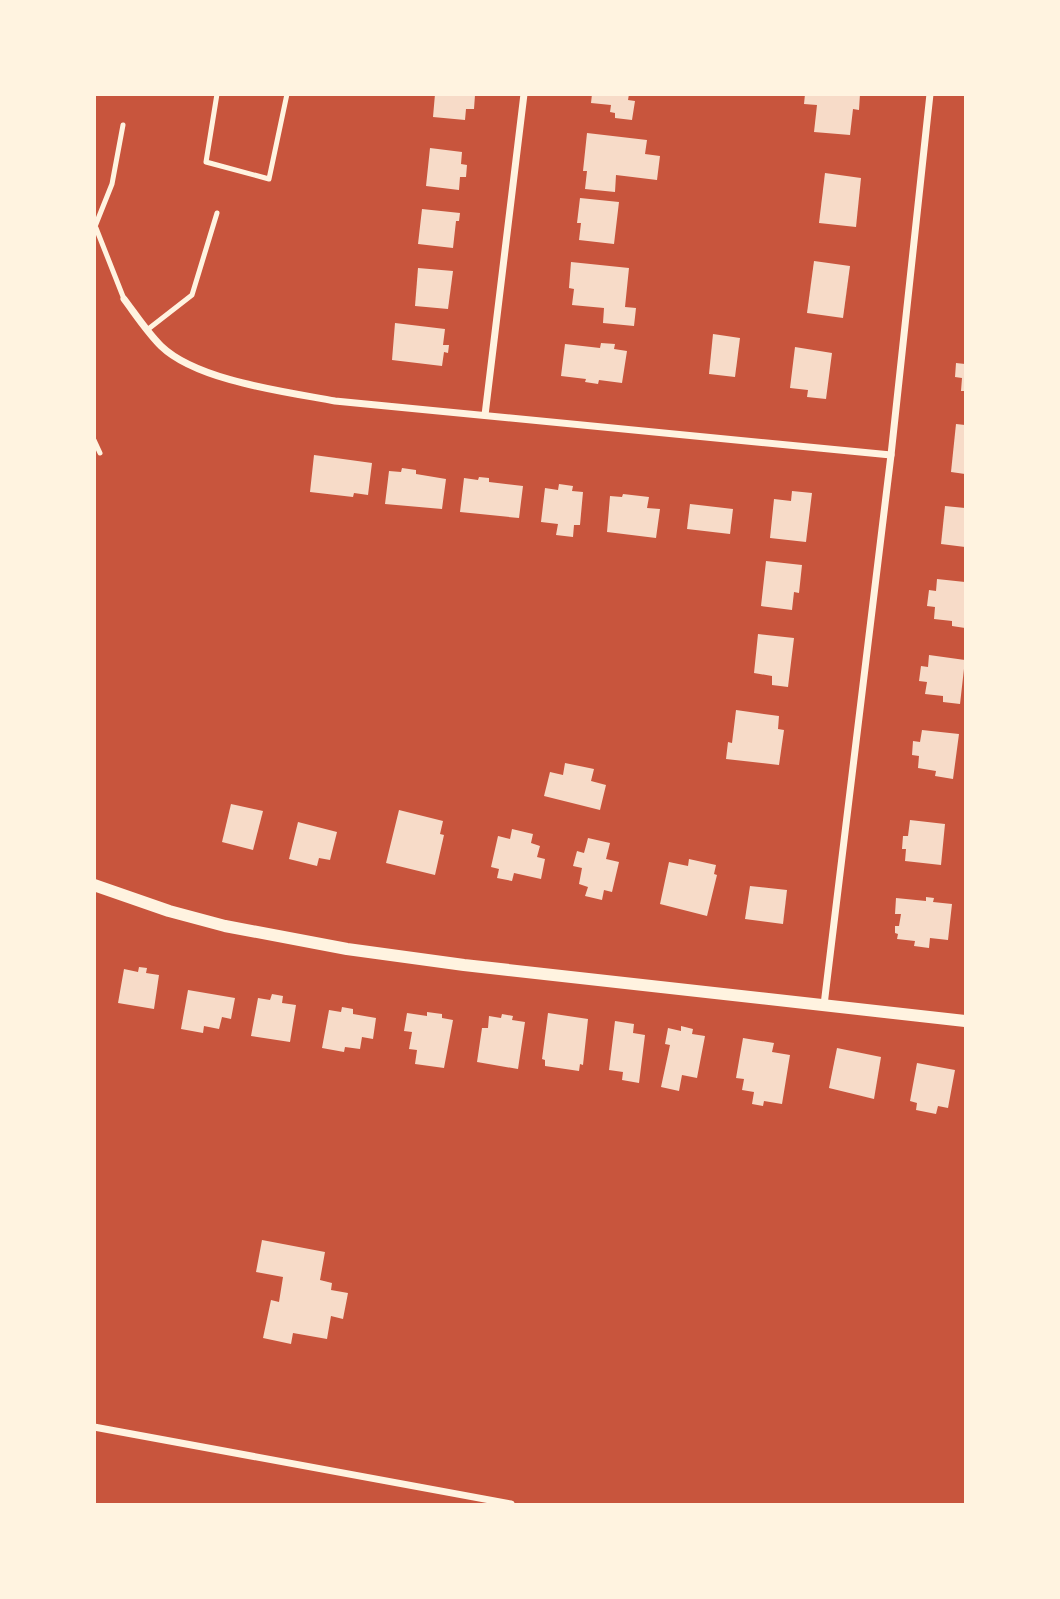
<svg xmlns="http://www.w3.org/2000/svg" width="1060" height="1599" font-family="Quicksand,sans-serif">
<rect width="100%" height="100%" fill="#c8553d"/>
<g fill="#f7dbc8">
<polygon points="435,94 475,95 474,109 466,109 465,120 433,117"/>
<polygon points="592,94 629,94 628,100 635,101 632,120 615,118 615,113 610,112 611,105 591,103"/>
<polygon points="805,94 860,94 859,110 853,109 850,135 814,132 817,105 804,104"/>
<polygon points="587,133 647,140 645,154 660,156 657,180 616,175 615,192 585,189 587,171 583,171"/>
<polygon points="430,148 462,152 461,164 467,165 466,177 460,177 459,190 426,186"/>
<polygon points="825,173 861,178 856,227 819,223"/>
<polygon points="580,198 619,202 614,244 579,240 581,223 577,223"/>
<polygon points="422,209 460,213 459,221 456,221 453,248 418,244"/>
<polygon points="814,261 850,266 843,318 807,313"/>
<polygon points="571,262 629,268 625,307 636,308 634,326 603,323 604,308 572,305 574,289 569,288"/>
<polygon points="418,268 453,271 448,309 415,306"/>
<polygon points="395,323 445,329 443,345 449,345 448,353 444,352 442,366 392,360"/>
<polygon points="713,334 740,338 735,377 709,374"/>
<polygon points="601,343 615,344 614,349 627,351 622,383 599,380 598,384 585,382 586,379 561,376 565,344 600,348"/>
<polygon points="795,347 832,353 826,399 807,397 808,390 790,388"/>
<polygon points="956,363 965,364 965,391 961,391 962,378 955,377"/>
<polygon points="956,424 965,425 965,474 951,472"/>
<polygon points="314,455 372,463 368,495 354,493 353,497 310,492"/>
<polygon points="402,468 416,470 416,474 446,479 442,509 385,504 389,471 401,472"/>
<polygon points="479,477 489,478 489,482 523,486 519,518 460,512 464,478 478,480"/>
<polygon points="559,484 573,486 572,491 583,492 580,525 574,525 573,537 556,535 558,524 541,522 545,488 558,490"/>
<polygon points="792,491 812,493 806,542 770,538 774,499 791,501"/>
<polygon points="623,494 649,497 647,508 660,509 656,538 607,532 610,496 622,497"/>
<polygon points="690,504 733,509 730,534 687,529"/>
<polygon points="945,506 965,508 965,547 941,544"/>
<polygon points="766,561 802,565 799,593 794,592 792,610 761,606"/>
<polygon points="937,579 965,582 965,628 952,626 952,621 934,619 935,607 927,606 929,590 936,591"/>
<polygon points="758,634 794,638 788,687 772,685 772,676 754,673"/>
<polygon points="929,655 965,660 960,704 943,702 943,696 925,694 927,682 919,681 921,666 928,667"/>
<polygon points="736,710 779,716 778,729 784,730 779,765 726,759 728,742 732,743"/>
<polygon points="922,730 959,734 953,779 935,776 936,771 918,768 919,756 912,755 913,741 920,742"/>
<polygon points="565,763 594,769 591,781 606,785 600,810 544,796 550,772 563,775"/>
<polygon points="231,804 263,811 253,850 222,842"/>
<polygon points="399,810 443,821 440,834 444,835 435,875 386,863"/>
<polygon points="910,820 945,824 941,865 905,861 906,849 902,849 903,836 908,836"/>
<polygon points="298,822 337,832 330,860 319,858 317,866 289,859"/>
<polygon points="512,829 533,834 531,843 540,846 537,857 545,859 541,879 514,873 512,881 497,878 499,869 491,867 498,836 510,839"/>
<polygon points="588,838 610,843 606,859 619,862 612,892 604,890 602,900 585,896 588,887 579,884 582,868 573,866 577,851 584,853"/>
<polygon points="689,859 716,865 714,874 717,875 707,916 660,904 669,862 688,866"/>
<polygon points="750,886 787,890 783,924 745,919"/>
<polygon points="926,897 934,898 933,902 952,904 948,940 930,938 929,948 914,946 915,941 897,939 898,934 895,933 895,926 899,926 901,914 895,914 896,898 926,901"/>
<polygon points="139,967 147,968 146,973 159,975 154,1009 118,1003 124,969 138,972"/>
<polygon points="188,990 235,998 231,1019 222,1017 219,1029 204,1026 203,1033 181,1029"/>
<polygon points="272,994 283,996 282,1003 296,1005 290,1042 251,1036 258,998 270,1000"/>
<polygon points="342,1007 353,1009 353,1014 376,1018 373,1039 362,1037 360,1049 345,1047 344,1052 322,1048 329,1010 341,1012"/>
<polygon points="427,1012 442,1014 442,1018 453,1020 444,1068 415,1064 417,1050 409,1049 412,1032 404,1031 407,1013 427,1016"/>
<polygon points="548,1013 588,1019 583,1065 580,1064 579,1071 545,1066 545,1060 542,1059"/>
<polygon points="502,1014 513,1016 512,1020 525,1022 518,1069 477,1062 482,1028 488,1028 489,1016 501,1018"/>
<polygon points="615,1021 634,1024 633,1033 645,1035 639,1083 622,1080 623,1072 609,1070"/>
<polygon points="681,1026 693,1029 692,1034 705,1036 697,1078 682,1075 679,1091 661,1087 670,1045 665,1044 668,1028 681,1031"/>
<polygon points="743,1038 774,1043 772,1052 790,1055 782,1104 764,1101 763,1106 752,1104 754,1092 742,1090 744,1079 736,1078"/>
<polygon points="837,1048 881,1057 874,1099 829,1088"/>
<polygon points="917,1063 955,1070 948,1108 938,1106 936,1114 916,1110 917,1103 910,1101"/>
<polygon points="262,1240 325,1252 320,1280 332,1283 331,1290 348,1293 343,1319 331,1316 327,1339 293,1333 291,1344 263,1338 271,1300 279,1302 283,1277 256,1272"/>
</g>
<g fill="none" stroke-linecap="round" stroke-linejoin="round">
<g stroke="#fff3e0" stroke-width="5">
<polyline points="217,94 206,162 269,179 287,94"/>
<polyline points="96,228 124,299"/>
<polyline points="94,229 112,184 123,125"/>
<polyline points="147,330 192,295 217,213"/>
<polyline points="94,440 100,453"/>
</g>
<g stroke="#fff3e0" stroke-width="7">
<path d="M124,299C136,315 147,332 161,346C197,381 287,392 335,401L891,455"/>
<polyline points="485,415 524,94"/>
<polyline points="824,1005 891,455 930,94"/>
<polyline points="94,1427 511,1504"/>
</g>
<polyline stroke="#fff3e0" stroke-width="12" points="94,885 169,911 225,926 347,949 464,965 965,1021"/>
</g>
<rect width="1060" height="1599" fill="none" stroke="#fff3e0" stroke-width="192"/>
</svg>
